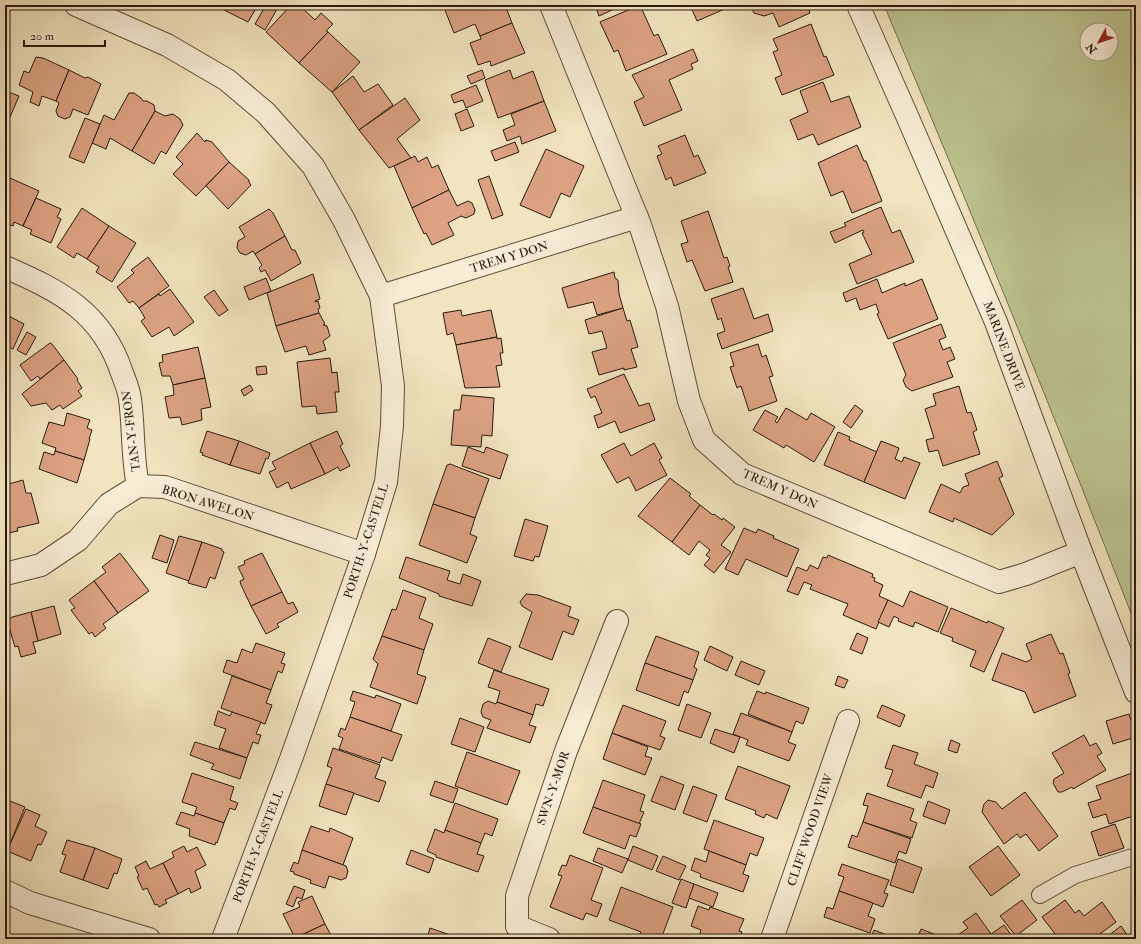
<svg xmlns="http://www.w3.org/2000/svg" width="1141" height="944" font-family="'IM FELL Double Pica',serif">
<rect width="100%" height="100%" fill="#f2e4bf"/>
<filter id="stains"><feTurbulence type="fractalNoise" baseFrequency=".005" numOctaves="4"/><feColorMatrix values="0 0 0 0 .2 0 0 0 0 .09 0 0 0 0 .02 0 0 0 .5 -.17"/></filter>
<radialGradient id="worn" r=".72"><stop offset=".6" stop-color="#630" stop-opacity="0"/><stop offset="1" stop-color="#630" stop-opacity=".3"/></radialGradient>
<path fill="#bcc491" stroke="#736f50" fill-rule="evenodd" d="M884,5H1136V626C1055,417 971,211 884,5ZM1087,30H1111V54H1087Z"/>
<g fill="#dca283" stroke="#2a1a0e">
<polygon points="225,5 258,5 248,22 222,9"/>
<polygon points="266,5 276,11 265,30 255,24"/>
<polygon points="291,5 299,5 315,20 321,13 333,24 326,31 328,32 299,63 266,32"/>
<polygon points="443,5 507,5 508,10 507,10 512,23 480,36 475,24 454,33"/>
<polygon points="595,5 623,5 599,16"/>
<polygon points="640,5 654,36 658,34 667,54 626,71 618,50 614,52 600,22"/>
<polygon points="690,5 734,5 697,21"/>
<polygon points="750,5 812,5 813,8 809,10 810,13 779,27 773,13 764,16 754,13"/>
<polygon points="512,23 525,53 491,66 490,61 478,65 470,43 481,39 480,36"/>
<polygon points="811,24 824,57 826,56 834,75 782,95 775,78 782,75 773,52 778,50 773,39"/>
<polygon points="328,32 360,62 332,92 299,63"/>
<polygon points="693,49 698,61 691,64 693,69 669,80 682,110 644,126 634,102 644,97 632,75"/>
<polygon points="36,57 43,58 69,70 56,101 42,96 39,106 30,102 33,92 19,85 24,71 29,73"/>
<polygon points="69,70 85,78 88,77 101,84 88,115 73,109 70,117 65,119 58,116 56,111 59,103 56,101"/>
<polygon points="482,70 485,78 471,84 467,76"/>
<polygon points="510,70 513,79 533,71 544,101 498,118 485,80"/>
<polygon points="353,76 364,92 378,84 393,105 359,130 332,92"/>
<polygon points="823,82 831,102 849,96 861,127 818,145 813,134 798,140 790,120 808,112 800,91"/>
<polygon points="476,85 483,101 466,108 463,100 454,103 451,95"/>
<polygon points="6,91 19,96 5,129 5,93"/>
<polygon points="129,93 134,93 141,98 143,101 147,101 154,105 155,111 132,151 110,138 106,149 92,143 104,115 114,120"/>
<polygon points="405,98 420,120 397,139 411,158 389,168 359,130"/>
<polygon points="544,101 556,131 522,144 520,136 507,141 503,130 515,125 511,114"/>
<polygon points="467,109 474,126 461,131 455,114"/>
<polygon points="155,111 165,116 173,114 180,119 183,125 166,154 161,151 154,164 132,151"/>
<polygon points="85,118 100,124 84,163 69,157"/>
<polygon points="197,133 205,142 206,140 212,142 229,162 196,196 173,174 183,164 176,157"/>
<polygon points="685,135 694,157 698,155 706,173 674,186 671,177 666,180 657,156 662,154 658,146"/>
<polygon points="515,142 519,152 495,161 491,151"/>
<polygon points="857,145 864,161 866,161 882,201 852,213 843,191 831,196 818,163"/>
<polygon points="546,149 584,166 570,197 561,193 550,218 520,205"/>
<polygon points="415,156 418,162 427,157 432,168 438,165 449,190 412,208 394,166"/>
<polygon points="229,162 249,180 249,182 251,185 228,209 206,186"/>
<polygon points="489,176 503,215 492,219 478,180"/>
<polygon points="10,178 39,191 23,226 14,222 13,226 5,223 5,189"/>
<polygon points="449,190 457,206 468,201 472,203 475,210 474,214 466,218 461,216 448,223 454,235 432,245 426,233 424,234 412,208"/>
<polygon points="36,198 61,209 57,217 61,219 51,243 30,234 32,230 23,226"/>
<polygon points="881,207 892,233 900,230 914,262 857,284 849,264 872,254 862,233 864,232 863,230 835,243 830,232 846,226 844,223"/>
<polygon points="82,208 109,226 87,259 77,253 74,258 57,247"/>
<polygon points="269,209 273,213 285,236 255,254 253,251 246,255 240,253 237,248 238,241 245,237 239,227"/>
<polygon points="708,211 724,258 727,257 730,266 728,267 733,282 705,291 692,260 687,262 681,244 688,242 681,221"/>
<polygon points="109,226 136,243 112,282 96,272 99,267 87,259"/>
<polygon points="285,236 292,250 295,250 301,263 271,281 265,270 261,272 259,268 262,265 255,254"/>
<polygon points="148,257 169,286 139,308 133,301 129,303 117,287 134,273 131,270"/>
<polygon points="614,272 615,278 618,280 619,294 623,308 597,315 593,302 568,308 562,288"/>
<polygon points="313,274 320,299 315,301 315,302 318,301 320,308 318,309 319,313 276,326 267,293"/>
<polygon points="266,278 271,291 249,300 244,287"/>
<polygon points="877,279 882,293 905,283 905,286 922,279 938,319 888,339 877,314 879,313 876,304 860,310 856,298 846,302 843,293"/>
<polygon points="743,288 754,319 768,314 773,331 722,349 717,334 725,331 721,318 718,320 711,299"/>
<polygon points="170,289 194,322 174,336 169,327 152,337 141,321 145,318 139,308 159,294 160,296"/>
<polygon points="214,290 228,310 219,316 204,297"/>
<polygon points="623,308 627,321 630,320 638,347 631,349 637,367 624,370 624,368 599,375 592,352 607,348 602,331 589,334 585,320"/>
<polygon points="461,310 462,316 491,310 497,337 456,345 453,333 447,335 443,313"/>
<polygon points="319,313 325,324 323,325 327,326 330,336 323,341 326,350 309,355 306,346 285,352 276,326"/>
<polygon points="5,314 24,324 13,349 5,345"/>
<polygon points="941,324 946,337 939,340 943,350 950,347 955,359 947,362 953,377 912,391 906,387 903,380 906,375 893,343"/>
<polygon points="27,332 36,337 26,355 17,350"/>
<polygon points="497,337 497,339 501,338 503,353 500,353 502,365 496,366 500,387 465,388 456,345"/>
<polygon points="50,343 52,344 64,360 40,379 38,376 31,381 20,365"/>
<polygon points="758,344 762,357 766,355 773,376 769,377 777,401 749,411 741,386 737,388 730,367 734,366 730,353"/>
<polygon points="198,347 205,378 173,385 170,376 162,376 159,363 163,362 162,355"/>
<polygon points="330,358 332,373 337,372 339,392 335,392 337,412 317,414 316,406 302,407 297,362"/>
<polygon points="64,360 78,379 77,380 82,388 78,391 82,396 63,409 60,405 52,410 46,403 31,406 22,394"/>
<polygon points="266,366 267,374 257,375 256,367"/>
<polygon points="624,374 639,406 649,403 655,420 620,433 615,421 598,428 594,416 602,413 595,396 591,398 587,389"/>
<polygon points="205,378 211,407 201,409 202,420 182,425 180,417 169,418 165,397 174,395 173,385"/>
<polygon points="250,385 253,390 244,396 241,390"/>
<polygon points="959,386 967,413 971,412 977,430 973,432 980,454 943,466 938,450 929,452 926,440 934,438 925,409 936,405 933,394"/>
<polygon points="462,395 494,398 492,436 482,435 481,447 451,445 454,410 460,410"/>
<polygon points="855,405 863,411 851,428 843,422"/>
<polygon points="786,408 807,420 811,413 835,427 814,462 786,445 784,448 753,430 765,410 778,417 775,421 777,423"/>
<polygon points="67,413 90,420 87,428 92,430 89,439 90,439 84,460 55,451 56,448 42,443 49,422 64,426"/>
<polygon points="207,431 239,441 230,465 202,455 203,453 200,452"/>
<polygon points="337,431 343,444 340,446 350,466 340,471 338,467 325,474 310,443"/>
<polygon points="838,432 850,437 849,440 877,452 864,482 824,465"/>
<polygon points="239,441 270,453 268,459 266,458 260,474 230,465"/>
<polygon points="881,441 899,448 895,459 902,462 904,457 920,463 905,499 864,482"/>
<polygon points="310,443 325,474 291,489 288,482 277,488 269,472 276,469 272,462"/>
<polygon points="624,443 631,456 654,443 662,458 659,460 667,475 636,491 629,477 617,483 601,455"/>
<polygon points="468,447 484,453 486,447 508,455 500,479 462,466"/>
<polygon points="55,451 84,460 77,483 39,469 44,452 54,455"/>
<polygon points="997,461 1003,476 999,478 1014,514 992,535 956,519 954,518 953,522 929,512 941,484 960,493 963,487 969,485 965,474"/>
<polygon points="450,464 489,479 475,518 433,504 447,465"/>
<polygon points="670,478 691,494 689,496 700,505 672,542 638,516"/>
<polygon points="23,480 26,493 31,493 39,523 17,528 18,531 8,533 5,522 5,485"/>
<polygon points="433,504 475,518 470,534 477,537 467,563 419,545"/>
<polygon points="700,505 713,515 714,514 722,520 723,518 735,527 721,545 731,552 714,573 704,565 710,558 706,555 710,550 699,541 689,555 672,542"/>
<polygon points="525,519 548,526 539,557 535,556 533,561 514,556"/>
<polygon points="744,528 756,533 758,529 774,536 773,538 799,549 787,577 746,559 738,575 725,569"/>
<polygon points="160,535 174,540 167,563 152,558"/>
<polygon points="179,536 202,542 189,581 166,573"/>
<polygon points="202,542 222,549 222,551 224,552 215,579 210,577 206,588 188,583"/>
<polygon points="120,553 149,591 118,613 94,581 106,572 102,567"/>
<polygon points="262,553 282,592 251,606 241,585 240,581 244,579 238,567 245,564 244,561"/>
<polygon points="828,555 873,574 872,577 875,578 874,581 883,585 879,596 888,600 876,629 843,615 848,604 810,589 812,585 804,582 798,595 787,591 797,567 807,571 810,565 818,569 823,557 827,558"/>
<polygon points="406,557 450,571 447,580 460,584 463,574 481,581 472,606 439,596 439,594 399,578"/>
<polygon points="94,581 118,613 103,624 106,628 95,637 92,632 89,634 71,610 75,608 69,600"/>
<polygon points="403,590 426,598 419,618 433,624 424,650 382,636 392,609 396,610"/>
<polygon points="910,591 948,607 938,632 915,622 913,627 898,621 899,619 894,616 889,627 878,622 888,600 903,607"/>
<polygon points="282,592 288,604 293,602 298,612 277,624 279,627 266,634 251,606"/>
<polygon points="526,594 538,595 571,607 568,616 579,620 573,635 563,631 552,660 519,647 532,612 522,606 520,602"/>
<polygon points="54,606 61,634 38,641 31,612"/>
<polygon points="951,608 987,623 988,621 1004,628 984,672 970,666 976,651 952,641 953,638 940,633"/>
<polygon points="31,612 38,641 33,642 36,653 21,657 18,646 15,647 9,627 5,628 5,619"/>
<polygon points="857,633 868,638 862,654 850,649"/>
<polygon points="1051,634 1060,654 1063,653 1070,673 1068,674 1076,696 1034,713 1025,692 992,680 1002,653 1026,662 1032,659 1026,644"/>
<polygon points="382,636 424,650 417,674 426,677 417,704 370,687 378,664 373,659"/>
<polygon points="656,636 699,652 694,667 697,669 693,680 645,663"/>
<polygon points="488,638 511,647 501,672 478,663"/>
<polygon points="256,643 285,653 281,663 285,664 282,673 278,671 271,690 223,672 227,660 237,663 242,649 252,653"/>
<polygon points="710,646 733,657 727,671 704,660"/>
<polygon points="741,661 765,671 759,685 735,675"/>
<polygon points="645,663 693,680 688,693 684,691 679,706 636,690"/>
<polygon points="494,670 549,689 543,706 536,704 533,715 497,702 500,691 488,687"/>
<polygon points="232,676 271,690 266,703 272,705 265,724 221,708"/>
<polygon points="838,676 848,680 844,688 835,685"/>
<polygon points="353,691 375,698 376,695 401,704 391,731 350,717 355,702 350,700"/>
<polygon points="757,691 765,694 766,692 809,708 803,724 796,721 792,732 748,714"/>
<polygon points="488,701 496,704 497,702 533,715 529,725 536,727 530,743 487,728 491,720 483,717 481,712 483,704"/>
<polygon points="687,704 711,713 701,738 678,730"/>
<polygon points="623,705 666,721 660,736 665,738 660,750 612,733"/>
<polygon points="882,705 905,715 900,727 877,717"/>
<polygon points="218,711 230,716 232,712 261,722 256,734 261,735 258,744 253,742 247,758 219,748 226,729 214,725"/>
<polygon points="741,713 792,732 788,742 796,745 789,761 746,745 748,740 733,734"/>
<polygon points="1129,714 1136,737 1113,744 1106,721"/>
<polygon points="350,717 402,735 392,761 382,757 380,763 339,749 343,738 338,736 341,728 345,730"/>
<polygon points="460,718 484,727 475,752 451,744"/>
<polygon points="715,729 740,737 734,753 710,743"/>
<polygon points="612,733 648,747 645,756 652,758 645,775 603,759"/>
<polygon points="1084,735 1090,746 1096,743 1102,753 1097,756 1106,770 1073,789 1072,787 1062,792 1058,792 1053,783 1054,779 1064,773 1052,753"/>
<polygon points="951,740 960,744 957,753 948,750"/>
<polygon points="195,742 247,758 240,779 211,769 214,764 190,755"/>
<polygon points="893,745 918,753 914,764 938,773 933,788 926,785 921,798 887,786 893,770 885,768"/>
<polygon points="333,748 380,765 375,778 386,782 379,802 326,784 332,768 327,766"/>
<polygon points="467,752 520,771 507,805 455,786"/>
<polygon points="738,766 790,786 777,819 766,814 764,818 755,814 756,811 725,799"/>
<polygon points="192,773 234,787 230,800 238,803 235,810 230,808 224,823 195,813 197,807 182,802"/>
<polygon points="1132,773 1136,784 1136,815 1109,824 1106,814 1093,818 1088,803 1101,799 1096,786"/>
<polygon points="661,776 684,785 675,810 651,801"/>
<polygon points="603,780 645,795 640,811 644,812 639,824 593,807"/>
<polygon points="435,781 458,789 453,803 430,795"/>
<polygon points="326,784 354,793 346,815 319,806"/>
<polygon points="693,786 717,795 707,822 683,813"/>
<polygon points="1025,792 1058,836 1039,851 1026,834 1020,838 1017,834 1004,844 982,812 984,804 988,800 996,802 1002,809"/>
<polygon points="867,793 914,809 910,820 917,823 912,838 863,822 868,806 863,805"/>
<polygon points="5,799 25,807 7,851 5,850"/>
<polygon points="928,801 950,810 945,824 923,816"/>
<polygon points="455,803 498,819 492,836 485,833 481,843 445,830"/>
<polygon points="593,807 641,824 636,837 630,835 625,849 583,833"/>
<polygon points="26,809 40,815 35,826 47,832 41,845 38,844 31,861 7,851"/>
<polygon points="181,812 194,816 195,813 224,823 217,843 216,842 215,845 189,836 190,829 176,824"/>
<polygon points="714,820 764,838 757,856 750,853 746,865 704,849"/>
<polygon points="863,822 911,839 906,854 899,851 895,863 848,847 852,835 857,837"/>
<polygon points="1115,824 1124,848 1099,856 1091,832"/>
<polygon points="311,826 329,832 330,828 353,838 343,865 302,850"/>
<polygon points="435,829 444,833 445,830 481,843 477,854 484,856 478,872 436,857 436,855 427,851"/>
<polygon points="67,840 95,848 83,880 60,872 66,855 62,854"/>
<polygon points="184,846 187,852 197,847 206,865 195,871 201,888 191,893 189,888 178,894 163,863 174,857 172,852"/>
<polygon points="633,846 658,856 652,870 628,860"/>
<polygon points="998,846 1020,875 991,896 969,867"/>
<polygon points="95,848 122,859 117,874 114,873 108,889 83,880"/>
<polygon points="598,848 628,859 622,873 593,861"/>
<polygon points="302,850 346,866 348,871 346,878 341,880 329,876 325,888 310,883 311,880 294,874 294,872 290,871 294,862 298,864"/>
<polygon points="411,850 434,859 429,873 406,864"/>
<polygon points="709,851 746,865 743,874 749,876 743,892 700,877 701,874 691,870 695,858 706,862"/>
<polygon points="570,855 603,868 591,900 602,904 597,917 586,913 583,920 550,907 562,876 558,875 562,865 566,866"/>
<polygon points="663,856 686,866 679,880 656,871"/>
<polygon points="898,859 922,868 913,893 890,885"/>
<polygon points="146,861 150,869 163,863 178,894 165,900 167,903 159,907 157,904 155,905 147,888 143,890 137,877 139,876 135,867"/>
<polygon points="842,864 889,880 884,893 888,894 883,907 839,891 844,877 838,875"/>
<polygon points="681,879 694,884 686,908 672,903"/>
<polygon points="694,884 718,893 713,907 689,898"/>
<polygon points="294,886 305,890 302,899 297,897 293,907 286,904"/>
<polygon points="621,887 673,907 661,939 650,935 649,939 639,936 641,932 609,920"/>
<polygon points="839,891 873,903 868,916 875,919 870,933 824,917 827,907 833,909"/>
<polygon points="312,896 325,924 295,938 283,914 300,907 298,902"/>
<polygon points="1022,900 1037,920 1016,936 1000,916"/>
<polygon points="1065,900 1075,913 1079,910 1084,916 1102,902 1116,922 1093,939 1059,939 1042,917"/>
<polygon points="698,906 709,910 710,907 744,919 739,931 742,932 740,939 698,939 701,930 691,926"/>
<polygon points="976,913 991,934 1004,925 1014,939 957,939 955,937 968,928 963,922"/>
<polygon points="325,924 333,939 295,939 295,938"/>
<polygon points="1121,926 1130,939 1104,939"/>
<polygon points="430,928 456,937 455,939 427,939"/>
<polygon points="921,929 947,939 917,939"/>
<polygon points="874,930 897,939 870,939"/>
<polygon points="818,934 831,939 816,939"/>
</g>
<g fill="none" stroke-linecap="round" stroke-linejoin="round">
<g stroke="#5c4c3a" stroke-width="18">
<polyline id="service" points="1040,895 1075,875 1136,856"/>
</g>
<g stroke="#5c4c3a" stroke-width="24">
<g id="minor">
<polyline points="76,5 167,45 227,80 266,113 313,166 344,220 381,296 393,386 392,426 386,482 364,554 291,759 223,939"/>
<polyline points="551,5 640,225 667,306 689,401 704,440 742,474 999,582 1026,574 1081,552"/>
<polyline points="858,5 908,118 996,322 1081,552 1136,692"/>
<path d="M5,267C60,291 102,312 122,373C125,381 129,390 130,399C134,428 132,457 138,486"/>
<polyline points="381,296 637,217"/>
<polyline points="5,574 41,565 78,540 109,504 138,486 165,487 364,554"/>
<polyline points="5,891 30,903 149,939"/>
<polyline points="549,939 517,926 517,896 566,751 617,621"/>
<polyline points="772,939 848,721"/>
</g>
</g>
<use href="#service" stroke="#f7edd5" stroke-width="16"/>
<use href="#minor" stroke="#f7edd5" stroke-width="22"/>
</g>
<g text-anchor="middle" stroke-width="4" stroke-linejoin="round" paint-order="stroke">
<g font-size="12" fill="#2a1a0e" stroke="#f7edd5">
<text transform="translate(509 257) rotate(-17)" y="4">TREM Y DON</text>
<text transform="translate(1004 346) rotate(69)" y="4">MARINE DRIVE</text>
<text transform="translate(131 431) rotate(-97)" y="4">TAN-Y-FRON</text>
<text transform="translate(780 489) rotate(24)" y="4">TREM Y DON</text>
<text transform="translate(208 503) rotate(17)" y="4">BRON AWELON</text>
<text transform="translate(366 541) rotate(-72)" y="4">PORTH-Y-CASTELL</text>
<text transform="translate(553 788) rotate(-71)" y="4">SWN-Y-MOR</text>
<text transform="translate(810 830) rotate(-71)" y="4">CLIFF WOOD VIEW</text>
<text transform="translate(258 846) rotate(-69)" y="4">PORTH-Y-CASTELL</text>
</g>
</g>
<rect width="1141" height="944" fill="none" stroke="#f2e4bf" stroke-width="20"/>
<rect x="6" y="6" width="1129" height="932" fill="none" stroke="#2a1a0e" stroke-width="2"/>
<rect x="10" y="10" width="1121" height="924" fill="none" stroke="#2a1a0e"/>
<g transform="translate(1099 42) rotate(230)"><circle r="19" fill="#f7edd5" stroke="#a59985"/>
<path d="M0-3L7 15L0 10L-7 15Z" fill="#8f2418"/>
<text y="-6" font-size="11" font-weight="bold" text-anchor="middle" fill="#2a1a0e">N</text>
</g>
<path d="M24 40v6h81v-6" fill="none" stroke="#2a1a0e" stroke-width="2"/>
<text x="30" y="40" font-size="12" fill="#2a1a0e" stroke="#f7edd5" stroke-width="3" paint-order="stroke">20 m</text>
<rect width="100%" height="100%" filter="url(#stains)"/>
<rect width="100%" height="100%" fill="url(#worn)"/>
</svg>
